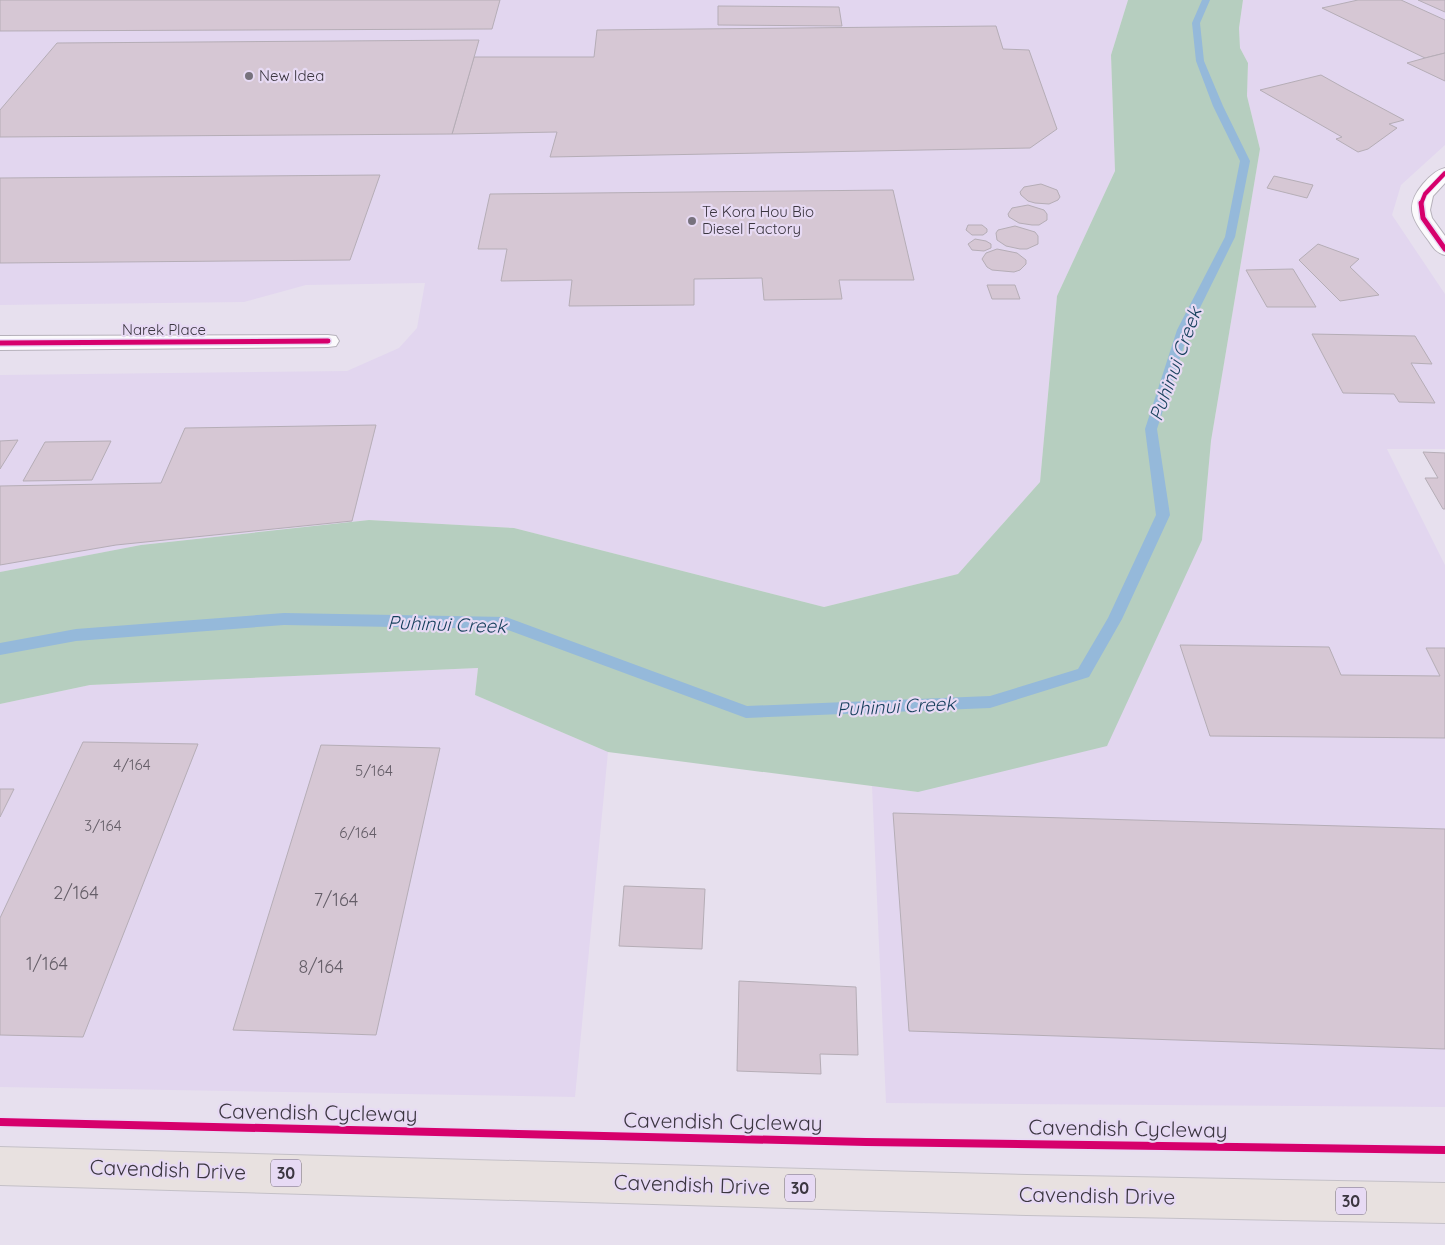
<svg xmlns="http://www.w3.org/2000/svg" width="1445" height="1245" font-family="Quicksand,sans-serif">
<rect width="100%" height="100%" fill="#e7e0ee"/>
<g fill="#e2d6ef">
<polygon points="0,0 1128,0 1111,55 1115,171 1057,296 1040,482 958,574 824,607 514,528 369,520 141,545 0,572 0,375 347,371 399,348 417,328 425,283 306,285 244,302 0,305"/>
<polygon points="1243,0 1445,0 1445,145 1401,185 1392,215 1445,294 1445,449 1387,449 1445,565 1445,1107 886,1103 872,786 918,792 1202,540 1211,441 1260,149 1247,96 1248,63 1240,48 1239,28"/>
<polygon points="478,668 475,695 608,752 575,1097 0,1087 0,704 90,685"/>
</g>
<polygon fill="#b6cebf" points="1128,0 1243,0 1239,28 1240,48 1248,63 1247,96 1260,149 1211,441 1202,540 1107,746 918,792 608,752 475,695 478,668 90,685 0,704 0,572 141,545 369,520 514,528 824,607 958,574 1040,482 1057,296 1115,171 1111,55"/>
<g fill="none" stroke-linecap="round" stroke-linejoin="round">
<polygon fill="#95b9da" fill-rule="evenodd" points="1202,0 1210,0 1200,23 1204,61 1223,106 1250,161 1235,237 1189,330 1157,429 1170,515 1122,619 1089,677 990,708 746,718 505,629 284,625 76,641 0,655 0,643 76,629 284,613 506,617 747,706 990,696 1078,669 1108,618 1156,515 1145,429 1177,330 1225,237 1240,161 1213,106 1196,61 1192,23"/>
</g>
<g fill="#d6c7d4" stroke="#b5adb6">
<polygon points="0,0 500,0 492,29 0,31"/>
<polygon points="1358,0 1401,0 1445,20 1445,53 1425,58 1322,8"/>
<polygon points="1418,0 1445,0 1445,12"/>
<polygon points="718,6 839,7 842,26 718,25"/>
<polygon points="996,26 1003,49 1029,50 1057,129 1030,148 550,157 557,132 452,134 474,57 594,57 597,30"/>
<polygon points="479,40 452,134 0,137 0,110 57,43"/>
<polygon points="1445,53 1445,81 1407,63 1425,58"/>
<polygon points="1321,75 1346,89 1404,120 1389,124 1397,128 1368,149 1358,152 1336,139 1342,137 1260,90"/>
<polygon points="380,175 350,260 0,263 0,178"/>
<polygon points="1274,176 1313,185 1307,198 1267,188"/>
<polygon points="1041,184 1057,190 1060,197 1058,200 1049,204 1035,203 1028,201 1021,195 1020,192 1024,187"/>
<polygon points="893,190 914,280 839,280 842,299 764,300 762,278 694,279 694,305 569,306 572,280 501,281 507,249 478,249 490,194"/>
<polygon points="1028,205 1044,210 1047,214 1047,220 1039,225 1032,225 1019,223 1009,217 1008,214 1012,208"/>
<polygon points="968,225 982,225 987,229 987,232 983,235 972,235 966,230"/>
<polygon points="1015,226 1035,232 1038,236 1038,244 1027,249 1020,249 1006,246 997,240 996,233 998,230"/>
<polygon points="975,239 986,241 991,244 991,248 984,251 972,250 968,244"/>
<polygon points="1318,244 1359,259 1350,267 1379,295 1340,301 1299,260"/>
<polygon points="997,249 1017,253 1026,260 1026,264 1020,270 1014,272 992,270 987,267 982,259 986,253"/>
<polygon points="1293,269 1316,307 1267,307 1246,270"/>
<polygon points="987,285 1015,285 1020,299 992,299"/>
<polygon points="1312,334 1415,336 1432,364 1411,363 1435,403 1399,402 1394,394 1343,393"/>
<polygon points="376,425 352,521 116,545 0,565 0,486 161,483 185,428"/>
<polygon points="18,440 0,469 0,441"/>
<polygon points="111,441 92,480 23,481 45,442"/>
<polygon points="1423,452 1445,453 1445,509 1443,509 1425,478 1438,478"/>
<polygon points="1180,645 1329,647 1341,675 1440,676 1426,648 1445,648 1445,738 1210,736"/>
<polygon points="83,742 198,744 83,1037 0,1035 0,918"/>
<polygon points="321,745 440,748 376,1035 233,1030"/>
<polygon points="0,789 14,789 0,817"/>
<polygon points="893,813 1445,829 1445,1049 909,1031"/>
<polygon points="624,886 705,889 702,949 619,946"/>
<polygon points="739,981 856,987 858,1055 820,1054 821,1074 737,1071"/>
</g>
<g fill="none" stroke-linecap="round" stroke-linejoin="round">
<g stroke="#b6b1bb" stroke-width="2">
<g id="minor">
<path d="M1445,168V183L1433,196L1430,210L1432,218L1445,236V255C1436,253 1433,247 1428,240C1412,218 1404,207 1423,184C1429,177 1436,170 1445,168Z"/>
<polygon points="328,335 336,336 339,341 336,346 328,347 0,350 0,336"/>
</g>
</g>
<g stroke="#c4c0c7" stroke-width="2">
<polygon id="major" points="0,1147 1027,1175 1445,1183 1445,1223 1027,1215 0,1185"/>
</g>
<use href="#minor" fill="#fbfafc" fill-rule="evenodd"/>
<use href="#major" fill="#e8e1e0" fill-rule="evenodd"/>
<g stroke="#e7daf4" stroke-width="5.5">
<polyline id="cycleway-far2" points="1421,204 1425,194 1445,173"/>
</g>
<g stroke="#e7daf4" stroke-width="8">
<g id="cycleway-far1">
<polyline points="1421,203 1423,218 1445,249"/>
<polyline points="0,343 328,341"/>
</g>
</g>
<g stroke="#e7daf4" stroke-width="11">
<polyline id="cycleway" points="0,1122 866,1142 1445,1150"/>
</g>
<use href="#cycleway-far2" stroke="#d6006c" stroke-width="4"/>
<use href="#cycleway-far1" stroke="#d6006c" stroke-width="5"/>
<use href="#cycleway" stroke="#d6006c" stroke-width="8"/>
</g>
<g fill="#77727d" stroke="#e7daf4" stroke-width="2">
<circle cx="249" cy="76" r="5"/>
<circle cx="692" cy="221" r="5"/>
</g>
<g text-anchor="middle" stroke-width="4.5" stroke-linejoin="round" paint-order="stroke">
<g font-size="15" fill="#3b3640" stroke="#e7daf4" text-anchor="start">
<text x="259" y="81">New Idea</text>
<text x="702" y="217">Te Kora Hou Bio<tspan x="702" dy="17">Diesel Factory</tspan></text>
</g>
<g font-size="15" fill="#3b3640" stroke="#e7daf4">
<text x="164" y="335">Narek Place</text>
</g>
<g font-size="15" fill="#655e68">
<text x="132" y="770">4/164</text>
<text x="374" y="776">5/164</text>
<text x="103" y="831">3/164</text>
<text x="358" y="838">6/164</text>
</g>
<g fill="#e7daf4" stroke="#6f6776" stroke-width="1">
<rect x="271" y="1159.5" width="30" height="27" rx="4"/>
<rect x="785" y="1174.5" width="30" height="27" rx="4"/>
<rect x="1336" y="1187.5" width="30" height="27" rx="4"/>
</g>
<g font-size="16" font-weight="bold" fill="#3b3640">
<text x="286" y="1179">30</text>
<text x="800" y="1194">30</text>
<text x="1351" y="1207">30</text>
</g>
<g font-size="18" fill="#655e68">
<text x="76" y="899">2/164</text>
<text x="336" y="906">7/164</text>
<text x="47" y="970">1/164</text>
<text x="321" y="973">8/164</text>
</g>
<g font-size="19" font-style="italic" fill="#143e5b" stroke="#e7daf4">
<text transform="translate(1175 364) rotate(-70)" y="7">Puhinui Creek</text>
<text transform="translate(447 624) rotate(2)" y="7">Puhinui Creek</text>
<text transform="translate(896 706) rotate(-3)" y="7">Puhinui Creek</text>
</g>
<g font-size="21" fill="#3b3640" stroke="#e7daf4">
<text transform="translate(318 1113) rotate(1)" y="7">Cavendish Cycleway</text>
<text transform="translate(723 1122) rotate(1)" y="7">Cavendish Cycleway</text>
<text transform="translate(1128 1129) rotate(1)" y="7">Cavendish Cycleway</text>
<text transform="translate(168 1170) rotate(2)" y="7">Cavendish Drive</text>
<text transform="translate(692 1185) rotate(2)" y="7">Cavendish Drive</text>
<text transform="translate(1097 1196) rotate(1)" y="7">Cavendish Drive</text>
</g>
</g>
</svg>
